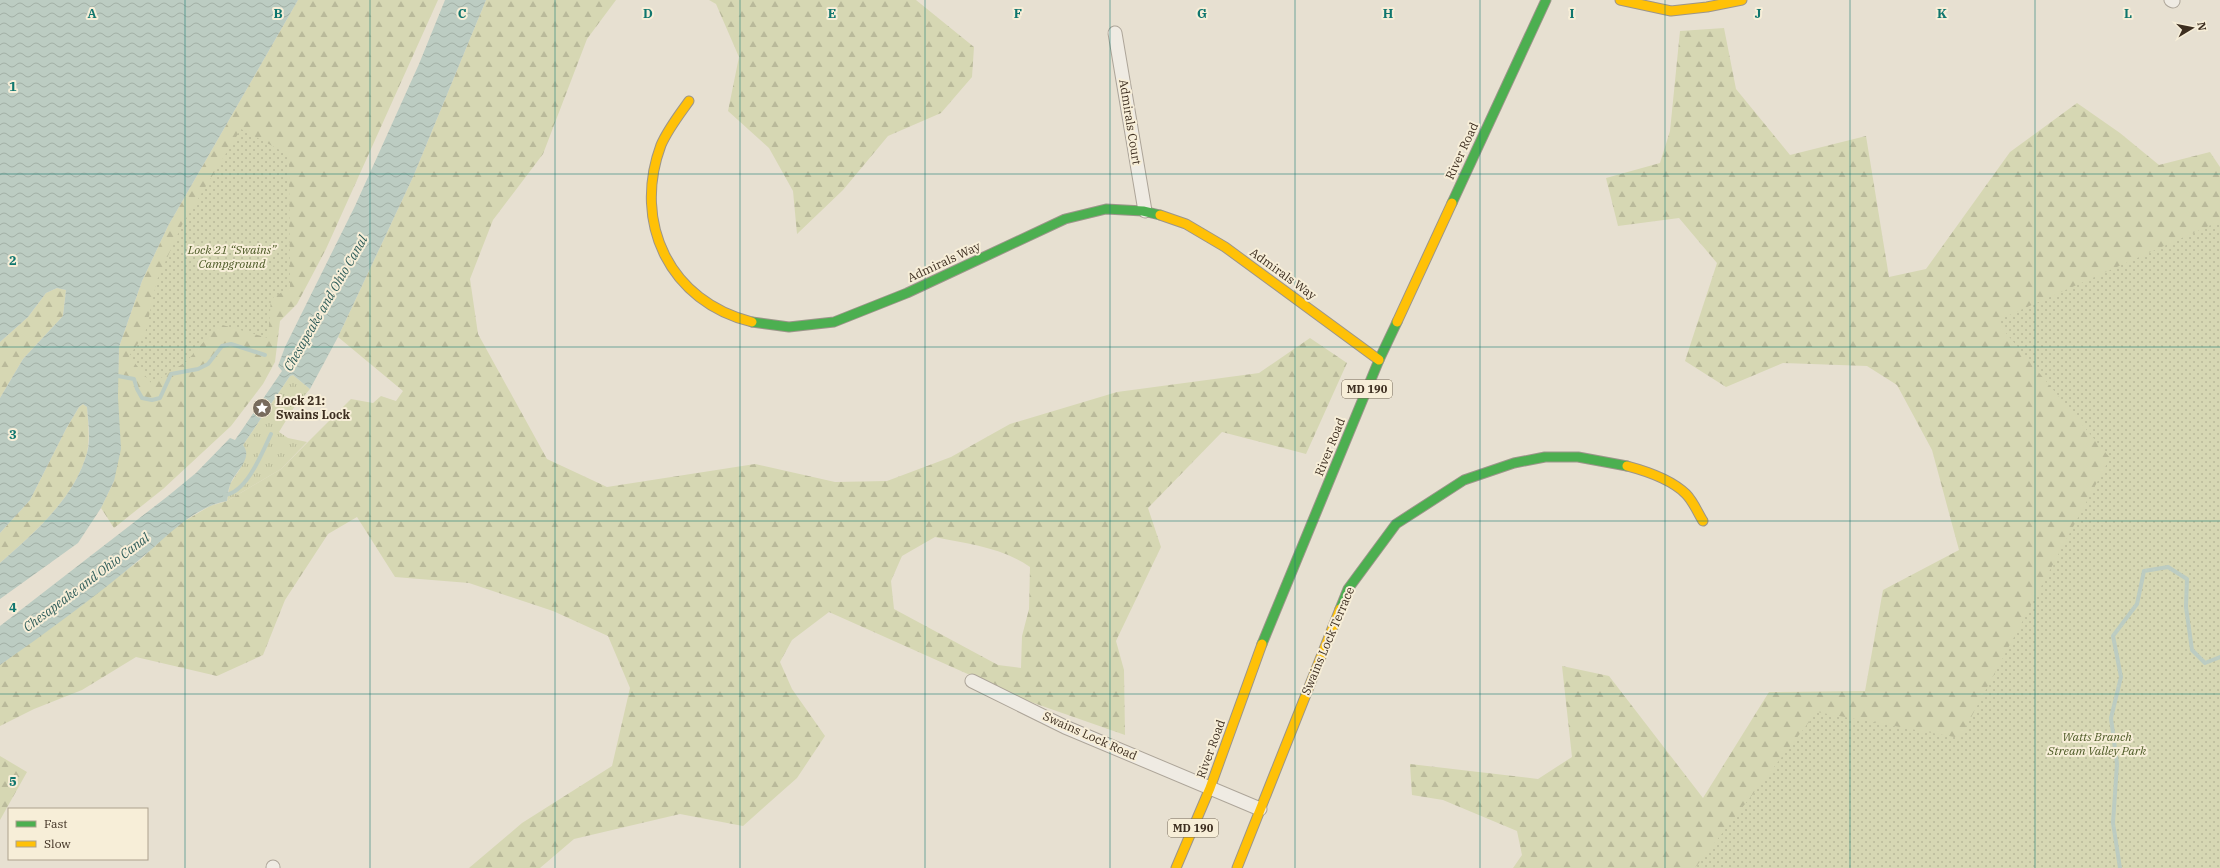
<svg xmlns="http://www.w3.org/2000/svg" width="2220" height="868" font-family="'IBM Plex Serif',serif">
<defs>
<pattern id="grass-tufts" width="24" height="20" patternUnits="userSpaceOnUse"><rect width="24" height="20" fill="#d6d7b3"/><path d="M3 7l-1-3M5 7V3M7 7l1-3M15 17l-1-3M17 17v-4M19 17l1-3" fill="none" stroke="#b9b99a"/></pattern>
<pattern id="forest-firs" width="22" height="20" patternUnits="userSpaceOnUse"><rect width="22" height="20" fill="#d6d7b3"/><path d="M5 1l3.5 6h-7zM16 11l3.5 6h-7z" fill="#b9b99a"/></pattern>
<pattern id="park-dots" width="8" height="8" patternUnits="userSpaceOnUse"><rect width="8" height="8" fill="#d6d7b3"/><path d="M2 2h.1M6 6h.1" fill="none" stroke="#b9b99a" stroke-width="1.8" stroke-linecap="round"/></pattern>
<pattern id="water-waves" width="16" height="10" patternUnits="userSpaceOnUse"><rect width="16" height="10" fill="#bcccc2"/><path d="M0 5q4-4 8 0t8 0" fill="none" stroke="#a2b0a6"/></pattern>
</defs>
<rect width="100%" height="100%" fill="#e7e0d1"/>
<polygon fill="url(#grass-tufts)" points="293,375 310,389 293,409 279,432 288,438 307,442 281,469 227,501 230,484 240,469 243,445 290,376"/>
<g fill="url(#forest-firs)" fill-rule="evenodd">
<polygon points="298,0 438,0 326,249 297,304 280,321 275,362 263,384 231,426 163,489 114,528 101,508 114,481 119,347 142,281 168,226"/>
<path d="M486,0H616L587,39L543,154L493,220L470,279L478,334L547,459L607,487L755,464L835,482L887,481L951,457L1010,424L1117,392L1259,373L1310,338L1347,363L1306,454L1222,432L1148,508L1161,547L1116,641L1124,670L1125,735L1028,701L829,612L792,640L780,662L792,689L825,736L797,778L743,826L680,814L574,839L540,868H469L522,823L612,766L630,688L608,636L553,611L469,583L395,577L357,517L328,534L285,600L263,655L217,676L136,657L82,690L34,709L0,726V665L140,560L176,526L210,506L227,501L281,469L351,399L373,403L381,396L396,401L403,391L338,337L413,177ZM935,537C968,544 1001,547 1030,567L1029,609L1022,636L1021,668L998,665L894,609L891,581L902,556Z"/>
<polygon points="709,0 916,0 974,47 972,77 941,113 888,136 843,190 797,234 793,191 769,148 728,111 739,57 716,4"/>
<polygon points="1724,28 1736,89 1790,155 1866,136 1889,277 1926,269 2010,152 2077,103 2120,133 2159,165 2210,152 2220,167 2220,868 1513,868 1522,855 1517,831 1443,800 1412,795 1410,764 1538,779 1572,757 1562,666 1609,676 1703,798 1769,692 1865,691 1883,590 1959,550 1932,450 1897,385 1867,366 1783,363 1726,387 1685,361 1717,263 1679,218 1618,226 1606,178 1660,163 1670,131 1680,31"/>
<polygon points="57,288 66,290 63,316 23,359 0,398 0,342 28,317 46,293"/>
<path d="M83,404L87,407C88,421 90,439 87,453C74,499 34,533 0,563V533L30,500L66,429L79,407Z"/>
<polygon points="0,756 27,772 0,820"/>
</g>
<g fill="url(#park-dots)">
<polygon points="241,129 289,155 290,287 271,299 268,338 219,324 187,361 152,384 129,356 145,334 157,280 182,225"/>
<polygon points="2220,221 2220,868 1695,868 1817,712 1960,738 2110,458 1996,321"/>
</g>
<g fill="url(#water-waves)">
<path d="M0,0H298L168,226L142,281L119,347L118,397L121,449L114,481L101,508L78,543L0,599V563C34,533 74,499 87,453C91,439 88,421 87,407L83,404L79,407L66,429L30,500L0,533V398L23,359L63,316L66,290L57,288L46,293L28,317L0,342Z"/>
<path d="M445,0H486L413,177L338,337L310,389L293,375L290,376L243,445C254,459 234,472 230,485C228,490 228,496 227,501C191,508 166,538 139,560C95,597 47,632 0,665V626L168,496L196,473L230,438L235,440L282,371L278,366L285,347L355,206L419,64Z"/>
</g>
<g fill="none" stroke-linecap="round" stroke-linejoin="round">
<g stroke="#bcccc2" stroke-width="4">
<polyline points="118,376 134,379 137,389 142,398 152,400 160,398 171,374 198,369 208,364 222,346 231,344 265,355"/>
<path d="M225,495C247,492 262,453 271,434"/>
<polyline points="2120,868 2113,823 2117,764 2111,718 2121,677 2113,636 2137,604 2144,571 2168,567 2187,579 2186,607 2192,650 2205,663 2220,657"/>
</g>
<g stroke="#ada599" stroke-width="15">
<g id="street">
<polyline points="2171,0 2173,1"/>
<polyline points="1115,33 1145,211"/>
<polyline points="972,681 1065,727 1260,809"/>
<polyline points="273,867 273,868"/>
</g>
</g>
<g stroke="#9c958a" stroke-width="11">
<g id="fast">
<polyline points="1452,203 1546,0"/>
<polyline points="752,322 789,327 834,322 907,293 1065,219 1106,209 1143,211 1160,215"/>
<polyline points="1340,609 1348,589 1396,524 1464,480 1514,463 1545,457 1578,457 1627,466"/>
<polyline points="1262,644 1379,360 1397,322"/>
</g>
</g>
<g stroke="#9c958a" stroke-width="11">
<g id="slow">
<polyline points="1620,0 1671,11 1707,7 1742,0"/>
<path d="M689,101C679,115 668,129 661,145C632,223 670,302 752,322"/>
<polyline points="1160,215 1186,224 1225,247 1379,360"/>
<polyline points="1397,322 1452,203"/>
<path d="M1627,466C1646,471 1672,480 1686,494C1693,501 1698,513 1703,521"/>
<polyline points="1176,868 1210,788 1262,644"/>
<polyline points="1237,868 1340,609"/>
</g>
</g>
<use href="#street" stroke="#efebe3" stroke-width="13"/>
<use href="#fast" stroke="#4caf50" stroke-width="9"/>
<use href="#slow" stroke="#ffc107" stroke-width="9"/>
</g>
<path fill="none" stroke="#0f766e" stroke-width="1" stroke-opacity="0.55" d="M185,0V868M370,0V868M555,0V868M740,0V868M925,0V868M1110,0V868M1295,0V868M1480,0V868M1665,0V868M1850,0V868M2035,0V868M0,174H2220M0,347H2220M0,521H2220M0,694H2220"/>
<defs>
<g id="sight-disc" transform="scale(1)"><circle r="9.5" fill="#786c5e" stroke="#f7eed8"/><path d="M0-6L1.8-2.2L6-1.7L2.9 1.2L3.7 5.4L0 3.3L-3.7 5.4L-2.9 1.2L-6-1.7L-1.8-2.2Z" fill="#fff"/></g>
</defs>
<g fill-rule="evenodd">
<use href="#sight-disc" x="262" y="408"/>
</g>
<g text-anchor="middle" stroke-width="4" stroke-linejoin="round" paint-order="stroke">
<g fill="#f7eed8" stroke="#756857" stroke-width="1">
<rect x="1342" y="380" width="50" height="18" rx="3"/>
<rect x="1168" y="819" width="50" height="18" rx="3"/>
</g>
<g font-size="11" font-weight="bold" fill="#3d2e20">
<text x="1367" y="393">MD 190</text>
<text x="1193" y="832">MD 190</text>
</g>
<g font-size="12" fill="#3d2e20" stroke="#f7eed8">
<text transform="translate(1130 122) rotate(81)" y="4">Admirals Court</text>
<text transform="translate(1462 151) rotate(-65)" y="4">River Road</text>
<text transform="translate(944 262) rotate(-25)" y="4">Admirals Way</text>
<text transform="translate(1283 274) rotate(36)" y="4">Admirals Way</text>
<text transform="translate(1330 447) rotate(-68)" y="4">River Road</text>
<text transform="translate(1328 641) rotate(-67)" y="4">Swains Lock Terrace</text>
<text transform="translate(1090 736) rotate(24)" y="4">Swains Lock Road</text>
<text transform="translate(1211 749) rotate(-70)" y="4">River Road</text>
</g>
<g font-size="12" font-style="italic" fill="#4d5a26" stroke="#f7eed8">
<text x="232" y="254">Lock 21 “Swains”<tspan x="232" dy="14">Campground</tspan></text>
<text x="2097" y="741">Watts Branch<tspan x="2097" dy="14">Stream Valley Park</tspan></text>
</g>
<g font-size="12" font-weight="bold" fill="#3d2e20" stroke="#f7eed8" text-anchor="start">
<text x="276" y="405">Lock 21:<tspan x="276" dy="14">Swains Lock</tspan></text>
</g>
<g font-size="13" font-style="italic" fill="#2f5d5a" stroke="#f7eed8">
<text transform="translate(325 303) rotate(-60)" y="5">Chesapeake and Ohio Canal</text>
<text transform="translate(86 582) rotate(-37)" y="5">Chesapeake and Ohio Canal</text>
</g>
</g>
<g font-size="13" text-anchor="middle" font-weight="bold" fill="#0f766e" stroke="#f7eed8" stroke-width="4" stroke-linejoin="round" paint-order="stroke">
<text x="92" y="18">A</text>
<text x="278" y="18">B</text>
<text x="462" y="18">C</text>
<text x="648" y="18">D</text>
<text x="832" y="18">E</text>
<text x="1018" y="18">F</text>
<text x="1202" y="18">G</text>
<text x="1388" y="18">H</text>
<text x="1572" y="18">I</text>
<text x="1758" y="18">J</text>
<text x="1942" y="18">K</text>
<text x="2128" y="18">L</text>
<text x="13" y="91">1</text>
<text x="13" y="265">2</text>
<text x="13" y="439">3</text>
<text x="13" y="612">4</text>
<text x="13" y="786">5</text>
</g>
<rect x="8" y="808" width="140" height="52" fill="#f7eed8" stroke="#ada18e"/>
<rect x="16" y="821" width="20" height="6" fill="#4caf50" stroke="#ada18e"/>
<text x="44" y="828" font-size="12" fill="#3d2e20">Fast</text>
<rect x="16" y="841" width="20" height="6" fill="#ffc107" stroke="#ada18e"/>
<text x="44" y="848" font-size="12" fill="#3d2e20">Slow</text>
<g transform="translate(2192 28) rotate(80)" stroke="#f7eed8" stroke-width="3" paint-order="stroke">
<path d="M0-3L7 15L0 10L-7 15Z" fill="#3d2e20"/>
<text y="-6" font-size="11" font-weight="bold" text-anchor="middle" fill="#3d2e20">N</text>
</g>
</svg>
